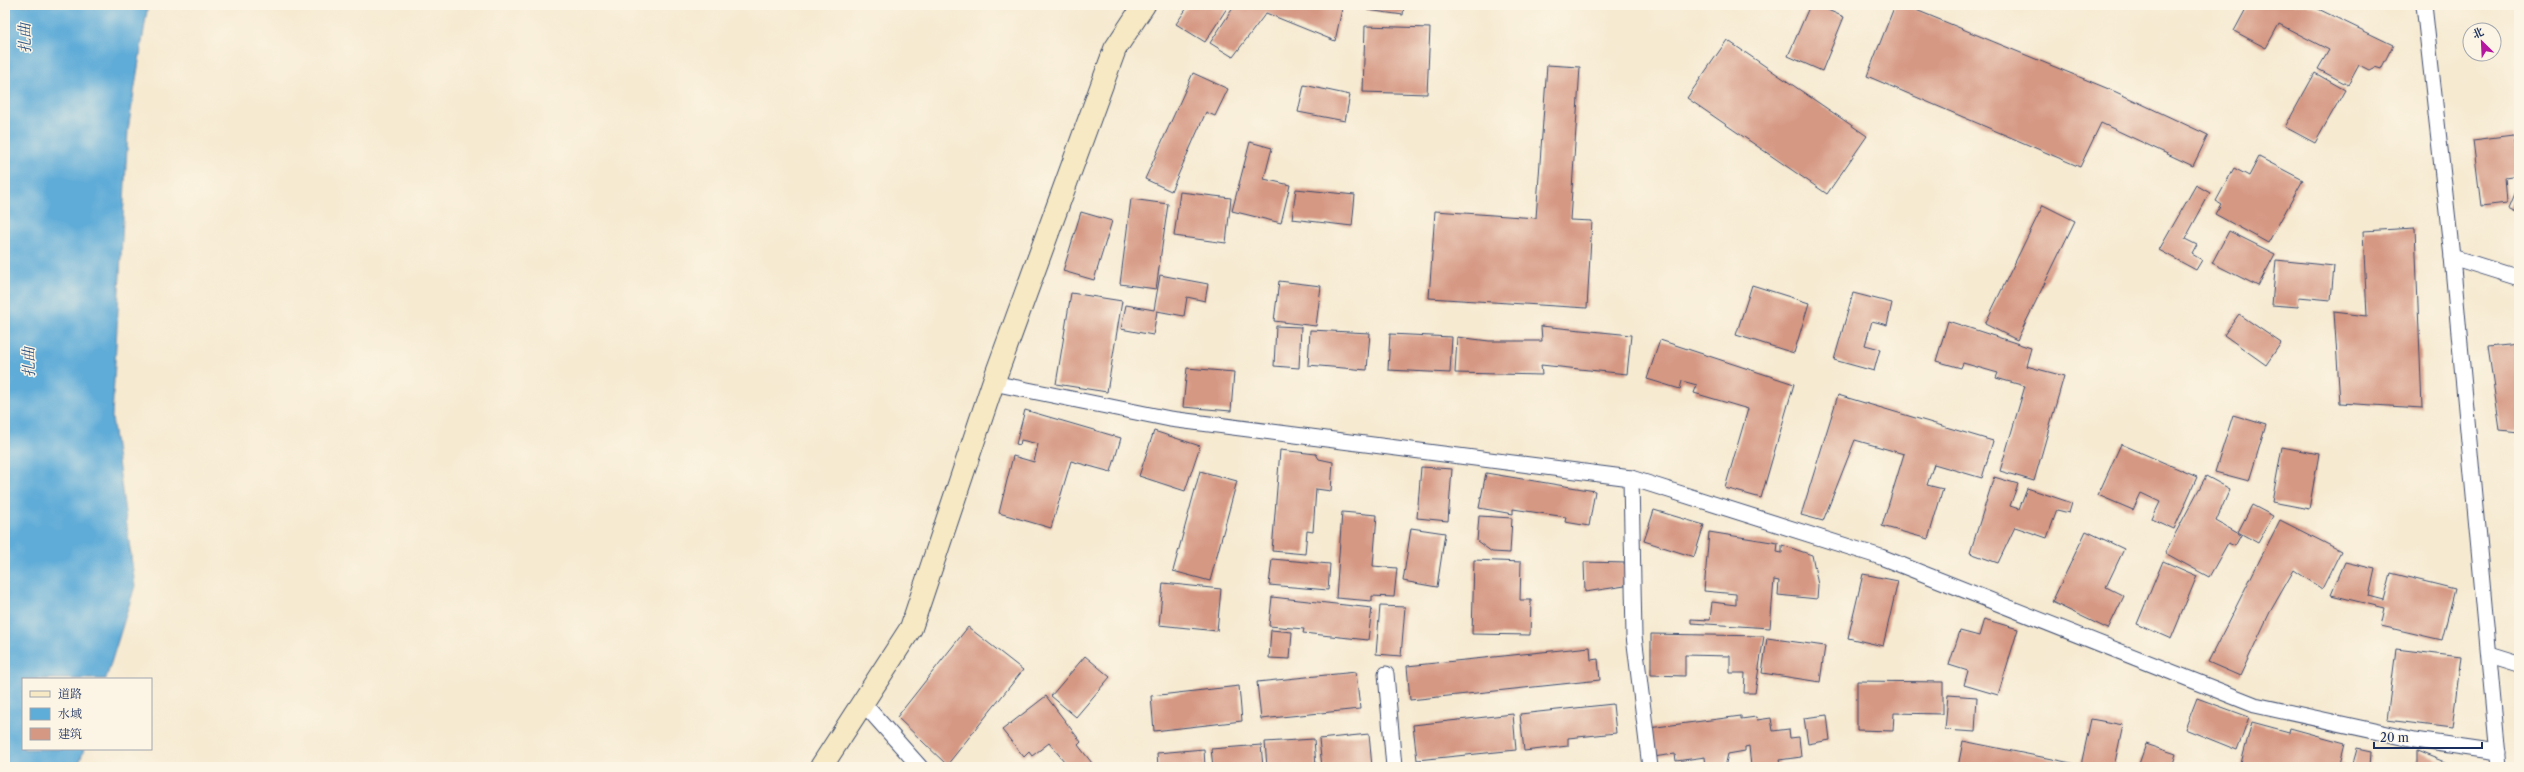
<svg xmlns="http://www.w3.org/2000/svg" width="2524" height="772" font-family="'Libre Caslon Text','Noto Serif SC',serif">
<rect width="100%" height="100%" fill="#fcf5e5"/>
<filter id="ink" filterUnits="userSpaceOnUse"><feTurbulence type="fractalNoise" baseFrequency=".025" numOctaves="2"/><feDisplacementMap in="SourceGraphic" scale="8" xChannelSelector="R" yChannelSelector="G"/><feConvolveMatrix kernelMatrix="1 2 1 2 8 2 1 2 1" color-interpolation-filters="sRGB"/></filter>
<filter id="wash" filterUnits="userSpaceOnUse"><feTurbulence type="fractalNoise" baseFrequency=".012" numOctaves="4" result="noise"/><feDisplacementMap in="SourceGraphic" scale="16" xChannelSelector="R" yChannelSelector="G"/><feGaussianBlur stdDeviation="0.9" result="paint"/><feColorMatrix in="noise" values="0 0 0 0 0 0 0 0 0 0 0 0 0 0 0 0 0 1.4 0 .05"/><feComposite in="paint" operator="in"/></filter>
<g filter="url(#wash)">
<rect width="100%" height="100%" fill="#f6ead1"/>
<polygon fill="#5eacd8" stroke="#3c6e9b" points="5,5 148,5 128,130 112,417 135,586 106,679 23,679 23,749 84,749 78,767 5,767"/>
<g id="blocks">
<g fill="#d59883">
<polygon points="1189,5 1229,5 1205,42 1176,24"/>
<polygon points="1235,5 1333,5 1342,9 1335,41 1266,13 1233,57 1210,43"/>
<polygon points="1367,5 1404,5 1403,15 1367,10"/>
<polygon points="1810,5 1816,5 1844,17 1822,71 1788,56"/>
<polygon points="1895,5 1904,5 2116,92 2208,135 2193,166 2101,123 2080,167 1867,76"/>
<polygon points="2248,5 2310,5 2393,45 2381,69 2375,67 2369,70 2359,65 2348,85 2318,69 2329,50 2279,24 2266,48 2234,31"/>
<polygon points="1365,26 1430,28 1427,94 1363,92"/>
<polygon points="1727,40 1867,136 1827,194 1687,98"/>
<polygon points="1547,65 1580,67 1570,220 1592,221 1587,308 1429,298 1435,211 1536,218"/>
<polygon points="1193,73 1228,89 1215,116 1206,112 1171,191 1145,179"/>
<polygon points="2315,73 2345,90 2315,143 2285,127"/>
<polygon points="1304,85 1350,95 1345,121 1298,112"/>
<polygon points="2513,135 2518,175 2505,177 2507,203 2481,206 2473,140"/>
<polygon points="1250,142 1272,148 1264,179 1290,185 1281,223 1232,211"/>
<polygon points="2259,157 2303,180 2268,243 2215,214 2221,204 2216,201 2234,168 2249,176"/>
<polygon points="2519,184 2519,213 2509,208"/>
<polygon points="2196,185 2210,193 2185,239 2197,245 2192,254 2202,260 2196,270 2159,250"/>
<polygon points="1296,189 1355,195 1352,226 1292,219"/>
<polygon points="1180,192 1231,198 1226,243 1174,236"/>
<polygon points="1131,199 1168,204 1156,289 1120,284"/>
<polygon points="2043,205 2075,221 2017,340 1985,324"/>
<polygon points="1081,212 1112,221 1094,280 1063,271"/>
<polygon points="2415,228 2422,408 2340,403 2334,312 2367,316 2363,231"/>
<polygon points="2229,231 2275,254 2258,286 2212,263"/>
<polygon points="2276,260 2334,266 2331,300 2299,297 2298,307 2272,305"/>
<polygon points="1160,275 1208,284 1205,301 1187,297 1184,316 1157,311 1153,335 1121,329 1126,305 1154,310"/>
<polygon points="1279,281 1321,286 1316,326 1274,321"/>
<polygon points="1752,285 1809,303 1794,353 1736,335"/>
<polygon points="1071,293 1122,301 1107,392 1056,384"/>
<polygon points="1853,293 1892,303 1887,325 1872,321 1865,345 1880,349 1874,371 1834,360"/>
<polygon points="2239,314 2281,343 2266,365 2224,335"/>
<polygon points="1948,321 2031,348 2026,366 2064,376 2034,481 2000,471 2025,386 1996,378 1998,373 1963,363 1961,368 1936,361"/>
<polygon points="1276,326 1301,327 1299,368 1274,366"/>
<polygon points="1541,326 1631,335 1627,374 1541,365 1542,375 1455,373 1457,337 1489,341 1542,341"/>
<polygon points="1310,330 1370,333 1367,370 1308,365"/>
<polygon points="1390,334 1452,337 1450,373 1388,370"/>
<polygon points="1660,340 1794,384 1761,498 1725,488 1748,409 1694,393 1697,385 1682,381 1680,389 1647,379"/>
<polygon points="2519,344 2519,432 2500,430 2488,347"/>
<polygon points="1187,368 1234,372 1231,411 1183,407"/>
<polygon points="1838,395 1993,441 1982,478 1934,464 1927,485 1943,489 1928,539 1882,526 1904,454 1855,440 1823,521 1801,515"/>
<polygon points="1025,410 1121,438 1111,472 1071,461 1051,528 999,513 1013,456 1034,462 1038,444 1021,440 1020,445 1016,444"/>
<polygon points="2233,415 2266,425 2249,481 2215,472"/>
<polygon points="1154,431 1200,446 1185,491 1139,476"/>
<polygon points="2121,444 2197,477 2174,529 2152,519 2160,502 2141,493 2133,510 2098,495"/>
<polygon points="2282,447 2319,454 2309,509 2272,502"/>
<polygon points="1280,450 1316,454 1319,459 1333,462 1331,491 1316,489 1313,532 1307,531 1305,554 1272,551"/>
<polygon points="1421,467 1452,469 1448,521 1417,518"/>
<polygon points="1200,471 1237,481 1210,581 1173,571"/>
<polygon points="1486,473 1595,491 1589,526 1565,522 1566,517 1513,509 1513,514 1479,508"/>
<polygon points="2206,476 2230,489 2216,521 2241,535 2235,546 2228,543 2209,577 2165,553"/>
<polygon points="1994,477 2018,484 2010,506 2019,509 2027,488 2072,503 2069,513 2057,510 2047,538 2015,527 1998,563 1970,553"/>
<polygon points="2252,505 2273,516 2258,543 2238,532"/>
<polygon points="1654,510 1704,525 1694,557 1644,541"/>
<polygon points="1342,512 1377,515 1373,566 1397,568 1394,597 1372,596 1372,601 1336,598"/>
<polygon points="1479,516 1512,518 1510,553 1492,552 1477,541"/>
<polygon points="2280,520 2341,551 2322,589 2294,570 2270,612 2240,676 2208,662"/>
<polygon points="1411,528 1445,533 1437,587 1403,581"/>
<polygon points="2086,531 2124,549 2106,587 2124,596 2108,629 2052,602"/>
<polygon points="1709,532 1778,543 1777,552 1782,553 1782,545 1812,555 1818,585 1817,599 1778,595 1779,581 1774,580 1770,628 1691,623 1691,619 1710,620 1712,602 1736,605 1736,594 1704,591"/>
<polygon points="1272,559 1330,564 1328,590 1269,585"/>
<polygon points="1474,560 1521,562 1520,600 1531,600 1530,635 1472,634"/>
<polygon points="2163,561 2197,576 2171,639 2137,624"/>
<polygon points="1584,562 1626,563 1625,586 1585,592"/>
<polygon points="2345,562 2375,569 2369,596 2384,600 2391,573 2455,589 2442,640 2381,626 2385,608 2331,595"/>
<polygon points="1863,574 1898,581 1883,646 1848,638"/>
<polygon points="1163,583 1221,589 1217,631 1159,625"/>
<polygon points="1272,597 1372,608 1368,640 1303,633 1304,629 1269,626"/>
<polygon points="1380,606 1405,607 1401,656 1376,654"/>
<polygon points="1984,619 2018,629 1998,695 1964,685 1968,671 1949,665 1960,631 1979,636"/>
<polygon points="968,627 1023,670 947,765 897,717"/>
<polygon points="1271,630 1292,632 1290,659 1269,658"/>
<polygon points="1651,634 1764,636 1755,693 1744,693 1745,673 1730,673 1730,656 1685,655 1685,676 1651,675"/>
<polygon points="1767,638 1825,646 1820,682 1762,673"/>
<polygon points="1590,647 1591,660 1598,659 1600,680 1410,700 1407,666"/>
<polygon points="2396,649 2461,657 2452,728 2387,720"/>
<polygon points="1085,656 1110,677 1076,717 1051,696"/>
<polygon points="1356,672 1360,709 1261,719 1257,682"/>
<polygon points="1857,681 1943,682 1943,714 1894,713 1893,731 1857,730"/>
<polygon points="1239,686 1242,721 1154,731 1151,696"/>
<polygon points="1948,695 1977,697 1975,732 1945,730"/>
<polygon points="1046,696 1081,742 1078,745 1095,767 1069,767 1049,743 1032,756 1029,752 1024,757 1002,730"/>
<polygon points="2197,698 2249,717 2237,750 2185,729"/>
<polygon points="1613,704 1616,733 1568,738 1568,746 1524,751 1520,714"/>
<polygon points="1513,714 1516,750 1417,760 1413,725"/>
<polygon points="1827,715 1830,740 1808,744 1804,718"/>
<polygon points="1741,716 1741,719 1756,717 1757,720 1771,718 1773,731 1789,729 1790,738 1799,737 1801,757 1779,760 1780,765 1751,767 1749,746 1745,747 1745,751 1728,754 1725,767 1706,767 1705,757 1676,761 1675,754 1653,757 1649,728"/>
<polygon points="2091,719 2123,725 2114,767 1958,767 1963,741 2081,765"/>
<polygon points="2252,722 2289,732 2290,728 2345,743 2340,763 2343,764 2342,767 2240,767"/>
<polygon points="1369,734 1372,767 1322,767 1319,739"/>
<polygon points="1314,739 1316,767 1267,767 1265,742"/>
<polygon points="2146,744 2176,754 2172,767 2138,767"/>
<polygon points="1261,745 1263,767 1213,767 1211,749"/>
<polygon points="1204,749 1205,767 1158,767 1157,753"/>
<polygon points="2357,749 2371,752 2370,767 2352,767"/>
<polygon points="2417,751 2457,767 2417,767"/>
</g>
</g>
</g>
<g filter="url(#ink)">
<use href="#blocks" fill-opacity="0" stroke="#3c4b6f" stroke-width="1"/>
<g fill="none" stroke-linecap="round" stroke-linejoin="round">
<g stroke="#3c4b6f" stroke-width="17">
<g id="lane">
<polyline points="2424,5 2452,257 2499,767"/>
<polyline points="2452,257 2519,278"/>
<polyline points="993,383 1170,419 1631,478 1881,557 2255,705 2415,740 2498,752"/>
<polyline points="1631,478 1634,636 1650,767"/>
<polyline points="2490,655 2519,664"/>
<polyline points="1386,674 1394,767"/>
<polyline points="863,703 920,767"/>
</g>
</g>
<g stroke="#3c4b6f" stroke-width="24">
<polyline id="secondary" points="821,767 911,628 993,383 1115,49 1144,5"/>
</g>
<use href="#lane" stroke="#fff" stroke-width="15"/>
<use href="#secondary" stroke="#f7e9c3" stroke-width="22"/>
</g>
</g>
<g text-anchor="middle" stroke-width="3" stroke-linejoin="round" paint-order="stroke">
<g font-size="15" font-style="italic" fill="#2f5483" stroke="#fcf5e5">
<text transform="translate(25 38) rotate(-91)" y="5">扎曲</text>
<text transform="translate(29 362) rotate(-91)" y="5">扎曲</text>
</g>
</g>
<rect width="2524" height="772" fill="none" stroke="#fcf5e5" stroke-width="20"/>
<rect x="22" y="678" width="130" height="72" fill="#fcf5e5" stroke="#a2a6af"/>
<rect x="30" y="691" width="20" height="6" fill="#f7e9c3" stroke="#a2a6af"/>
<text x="58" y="698" font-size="12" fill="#1b2f5e">道路</text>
<rect x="30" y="708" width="20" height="12" fill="#5eacd8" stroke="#a2a6af"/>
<text x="58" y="718" font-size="12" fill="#1b2f5e">水域</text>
<rect x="30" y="728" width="20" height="12" fill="#d59883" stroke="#a2a6af"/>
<text x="58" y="738" font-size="12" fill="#1b2f5e">建筑</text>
<g transform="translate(2482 42) rotate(336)"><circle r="19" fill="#fcf5e5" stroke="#a2a6af"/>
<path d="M0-3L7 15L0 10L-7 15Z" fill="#b5179e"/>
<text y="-6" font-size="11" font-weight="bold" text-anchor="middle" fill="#1b2f5e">北</text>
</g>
<path d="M2374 742v6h108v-6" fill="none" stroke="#1b2f5e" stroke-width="2"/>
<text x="2380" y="742" font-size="12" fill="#1b2f5e" stroke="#fcf5e5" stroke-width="3" paint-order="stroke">20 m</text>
</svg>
